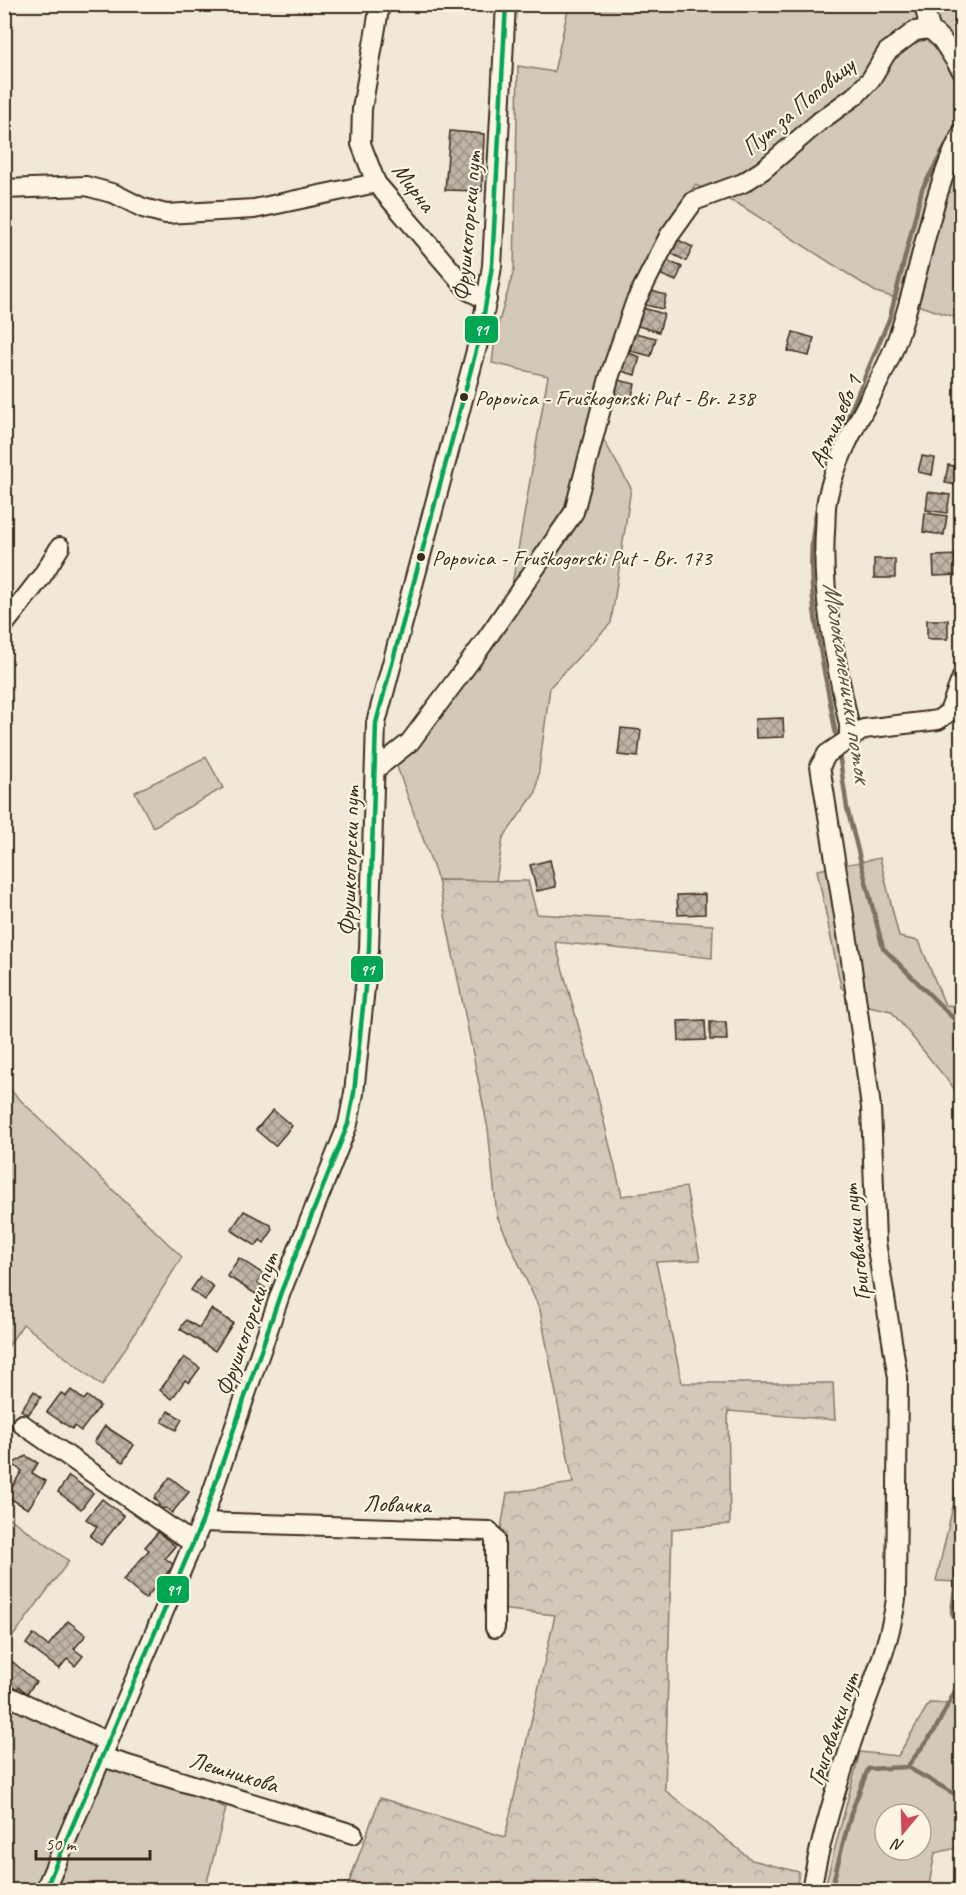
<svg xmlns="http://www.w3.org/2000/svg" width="966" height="1895" font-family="Caveat,sans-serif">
<defs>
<pattern id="forest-crowns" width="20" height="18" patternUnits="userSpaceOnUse" patternTransform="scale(1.5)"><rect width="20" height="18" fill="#d2c9ba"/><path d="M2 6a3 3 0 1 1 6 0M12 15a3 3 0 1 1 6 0" fill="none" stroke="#b5ad9f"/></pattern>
<pattern id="building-cross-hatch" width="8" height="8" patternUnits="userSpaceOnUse" patternTransform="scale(1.5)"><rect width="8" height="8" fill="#beb3a4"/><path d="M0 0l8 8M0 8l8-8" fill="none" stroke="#9c9285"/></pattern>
</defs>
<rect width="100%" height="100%" fill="#f0e9d9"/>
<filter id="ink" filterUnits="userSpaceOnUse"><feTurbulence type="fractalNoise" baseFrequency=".0167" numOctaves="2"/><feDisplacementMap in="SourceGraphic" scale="12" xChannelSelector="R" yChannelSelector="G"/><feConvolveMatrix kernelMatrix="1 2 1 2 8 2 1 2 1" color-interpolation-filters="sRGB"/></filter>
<g filter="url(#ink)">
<g fill="#d2c9ba" stroke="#867a6c" stroke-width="1.5" fill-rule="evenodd">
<polygon points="569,5 961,5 961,319 876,292 740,205 695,185 633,288 590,416 631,488 611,623 550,687 536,792 503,838 496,881 438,880 396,764 506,620 548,376 492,363 496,332 514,270 518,66 554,72"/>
<polygon points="206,757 223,788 153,827 135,792"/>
<polygon points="880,858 899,937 919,941 945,1005 961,1006 961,1097 891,1011 860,1004 841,987 817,870"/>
<polygon points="5,1085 182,1257 102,1386 23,1324 5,1351"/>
<polygon points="961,1447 961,1582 936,1581 954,1502"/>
<polygon points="4,1514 69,1561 5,1647 4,1647"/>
<polygon points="4,1692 115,1740 111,1758 226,1808 205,1890 22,1890 5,1882"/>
<path d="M929,1703L961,1704V1847L935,1853L928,1890H824L860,1752L898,1756ZM885,1814H921V1850H885Z"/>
</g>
<polygon fill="url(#forest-crowns)" stroke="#867a6c" stroke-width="1.5" points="438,880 528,881 537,914 713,925 712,958 555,942 595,1085 622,1196 686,1187 700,1260 656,1262 682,1383 833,1383 835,1420 728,1411 730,1524 672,1529 665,1790 752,1860 799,1872 796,1890 351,1890 347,1888 380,1798 505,1837 555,1615 488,1608 507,1493 573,1483 540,1310 497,1216 488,1129"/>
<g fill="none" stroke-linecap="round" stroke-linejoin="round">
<g stroke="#7e7163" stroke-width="4.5">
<polyline points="955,129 962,119"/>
<polyline points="834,450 890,317 922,189 948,142"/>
<path d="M818,504C799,584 825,663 837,742"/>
<polyline points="839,753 847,808 883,948 962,1027"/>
<polyline points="962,1537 952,1612 962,1634"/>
<polyline points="907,1767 962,1798"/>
<polyline points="831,1890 851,1813 868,1769 907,1767 935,1730 959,1683 962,1650"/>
</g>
</g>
<g fill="url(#building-cross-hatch)" stroke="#3b2a1e" stroke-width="1.5">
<polygon points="450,131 484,134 482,191 445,190"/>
<polygon points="674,238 693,247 686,261 668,252"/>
<polygon points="664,259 682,267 676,281 657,273"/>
<polygon points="648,290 666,295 663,309 645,305"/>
<polygon points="643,308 664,314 659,332 638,326"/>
<polygon points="793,332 814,338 809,356 788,351"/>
<polygon points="635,333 656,338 651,356 630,351"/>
<polygon points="626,352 640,357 635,375 621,371"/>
<polygon points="614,379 635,384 630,403 609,397"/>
<polygon points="922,456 935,458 932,475 918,472"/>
<polygon points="948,465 962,467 962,486 945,483"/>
<polygon points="928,492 950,495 947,513 926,510"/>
<polygon points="925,513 947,516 944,535 923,532"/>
<polygon points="961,555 961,575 934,576 933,556"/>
<rect x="874" y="559" width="21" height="19"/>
<rect x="927" y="620" width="21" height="19"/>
<polygon points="783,718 784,737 756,738 755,719"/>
<polygon points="621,728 641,730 638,757 618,755"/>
<polygon points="550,860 556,887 537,891 530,865"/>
<polygon points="705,894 705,914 678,915 677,895"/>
<polygon points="705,1020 706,1040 679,1041 678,1021"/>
<polygon points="710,1022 726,1022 727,1040 710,1040"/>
<polygon points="273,1110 292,1126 275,1146 256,1130"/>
<polygon points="244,1211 271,1225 272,1231 264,1243 260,1240 256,1246 231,1230"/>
<polygon points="239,1258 263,1274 257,1283 265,1288 259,1296 227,1276"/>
<polygon points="200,1277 214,1287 205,1300 191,1290"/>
<polygon points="211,1309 233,1323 215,1351 180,1329 186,1320 199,1328"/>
<polygon points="184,1357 200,1368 189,1383 185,1380 172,1399 160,1390"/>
<polygon points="71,1390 84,1400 87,1396 100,1406 81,1431 74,1426 72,1429 47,1412 61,1393 66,1396"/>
<polygon points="34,1391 41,1397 28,1415 21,1410"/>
<polygon points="168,1411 182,1419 176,1430 162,1422"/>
<polygon points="105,1426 134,1445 123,1462 94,1442"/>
<polygon points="26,1456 38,1463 32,1473 46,1481 28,1509 6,1496 22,1471 12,1464"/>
<polygon points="69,1476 93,1493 81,1509 58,1492"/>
<polygon points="170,1477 189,1492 172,1513 166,1508 160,1509 158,1502 154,1498"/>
<polygon points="102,1499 124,1516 101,1545 90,1536 97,1527 86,1519"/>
<polygon points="158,1532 175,1546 165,1558 174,1565 145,1599 123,1580 149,1550 145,1547"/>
<polygon points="68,1621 86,1635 74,1649 83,1656 75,1666 67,1659 59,1669 26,1644 33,1634 48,1646"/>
<polygon points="13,1662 36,1682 27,1693 19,1687 14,1692 4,1683 4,1673"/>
</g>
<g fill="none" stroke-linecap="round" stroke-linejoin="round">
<g stroke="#3b2a1e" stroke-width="22">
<g id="minor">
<polyline points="380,4 362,109 361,144 376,183 469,291 487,300"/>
<polyline points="928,4 926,13 930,29"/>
<polyline points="930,29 942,40 962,71"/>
<polyline points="4,189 86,186 115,194 143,208 166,214 254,209 376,183"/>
<polyline points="4,625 42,576 60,547"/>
<path d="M849,739V725C836,661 821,598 825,531C826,521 825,510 827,500C839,441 879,393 898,337C922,270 929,197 962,133"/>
<polyline points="376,769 410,742 483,644 574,512 609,378 635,303 669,236 694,201 743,183 763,170 820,121 856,95 871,79 887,52 915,31 930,29"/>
<polyline points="22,1424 194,1544"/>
<polyline points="202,1522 489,1531 495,1538 495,1628"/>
<polyline points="4,1694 108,1742"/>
<polyline points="102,1757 353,1834"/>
<polyline points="45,1890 202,1522 281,1292 348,1124 354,1093 369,949 376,723 481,332 492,266 506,4"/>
<path d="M811,1890C820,1841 835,1791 851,1744C867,1695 889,1650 896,1599L898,1378L876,1242L871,1107L850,953L820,766L827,754L864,729L938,720L949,712L962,677"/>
</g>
</g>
<use href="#minor" stroke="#fcf5e5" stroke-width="18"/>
<g stroke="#fcf5e5" stroke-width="9">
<polyline id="bus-1" points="45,1890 202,1522 281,1292 348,1124 354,1093 369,949 376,723 481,332 492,266 506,4"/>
</g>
<use href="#bus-1" stroke="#00a651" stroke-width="4.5"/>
</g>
</g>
<g fill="#3b2a1e" stroke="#fcf5e5" stroke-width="2">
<circle cx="464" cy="397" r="5"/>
<circle cx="421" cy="557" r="5"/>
</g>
<g text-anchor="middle" stroke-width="4.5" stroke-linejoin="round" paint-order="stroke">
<g font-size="22" fill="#3b2a1e" stroke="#fcf5e5" text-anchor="start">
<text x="475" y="405">Popovica - Fruškogorski Put - Br. 238</text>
<text x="432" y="565">Popovica - Fruškogorski Put - Br. 173</text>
</g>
<g font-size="24" fill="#3b2a1e" stroke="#fcf5e5">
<text transform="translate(798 106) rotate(-40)" y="8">Пут за Поповицу</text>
<text transform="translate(414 187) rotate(53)" y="8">Мирна</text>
<text transform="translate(467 226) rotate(-85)" y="8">Фрушкогорски пут</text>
<text transform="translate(835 421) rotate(-66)" y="8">Артиљево 1</text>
<text transform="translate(349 861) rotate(-88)" y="8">Фрушкогорски пут</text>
<text transform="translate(856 1243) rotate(-96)" y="8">Григовачки пут</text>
<text transform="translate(247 1324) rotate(-71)" y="8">Фрушкогорски пут</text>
<text transform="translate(397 1504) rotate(2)" y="8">Ловачка</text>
<text transform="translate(833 1729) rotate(-71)" y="8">Григовачки пут</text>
<text transform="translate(234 1772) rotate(17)" y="8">Лешникова</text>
</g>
<g font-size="26" font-style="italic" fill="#625346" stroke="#fcf5e5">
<text transform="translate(848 682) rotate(81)" y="9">Малокаменички поток</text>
</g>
</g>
<g stroke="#fcf5e5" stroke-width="2">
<rect x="464" y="315" width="35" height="29" rx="6" fill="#00a651"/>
<rect x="350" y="955" width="34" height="28" rx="6" fill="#00a651"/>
<rect x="156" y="1575" width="34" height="29" rx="6" fill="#00a651"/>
</g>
<g font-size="16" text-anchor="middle" font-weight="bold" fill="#fff">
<text x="481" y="335">91</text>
<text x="367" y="975">91</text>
<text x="173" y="1595">91</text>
</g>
<rect width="966" height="1895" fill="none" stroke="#fcf5e5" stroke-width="24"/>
<rect x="12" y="12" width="942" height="1871" fill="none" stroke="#3b2a1e" stroke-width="2" filter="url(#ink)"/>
<g transform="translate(903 1832) rotate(199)"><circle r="28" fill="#fcf5e5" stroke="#afa495" stroke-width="1.5"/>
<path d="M0-4.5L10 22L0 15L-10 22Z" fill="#d1495b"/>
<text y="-9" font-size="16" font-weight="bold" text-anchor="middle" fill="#3b2a1e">N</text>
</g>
<path d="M36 1850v9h114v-9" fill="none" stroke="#3b2a1e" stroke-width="3"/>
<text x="45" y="1850" font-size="18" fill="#3b2a1e" stroke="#fcf5e5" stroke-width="4.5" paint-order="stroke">50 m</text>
</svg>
